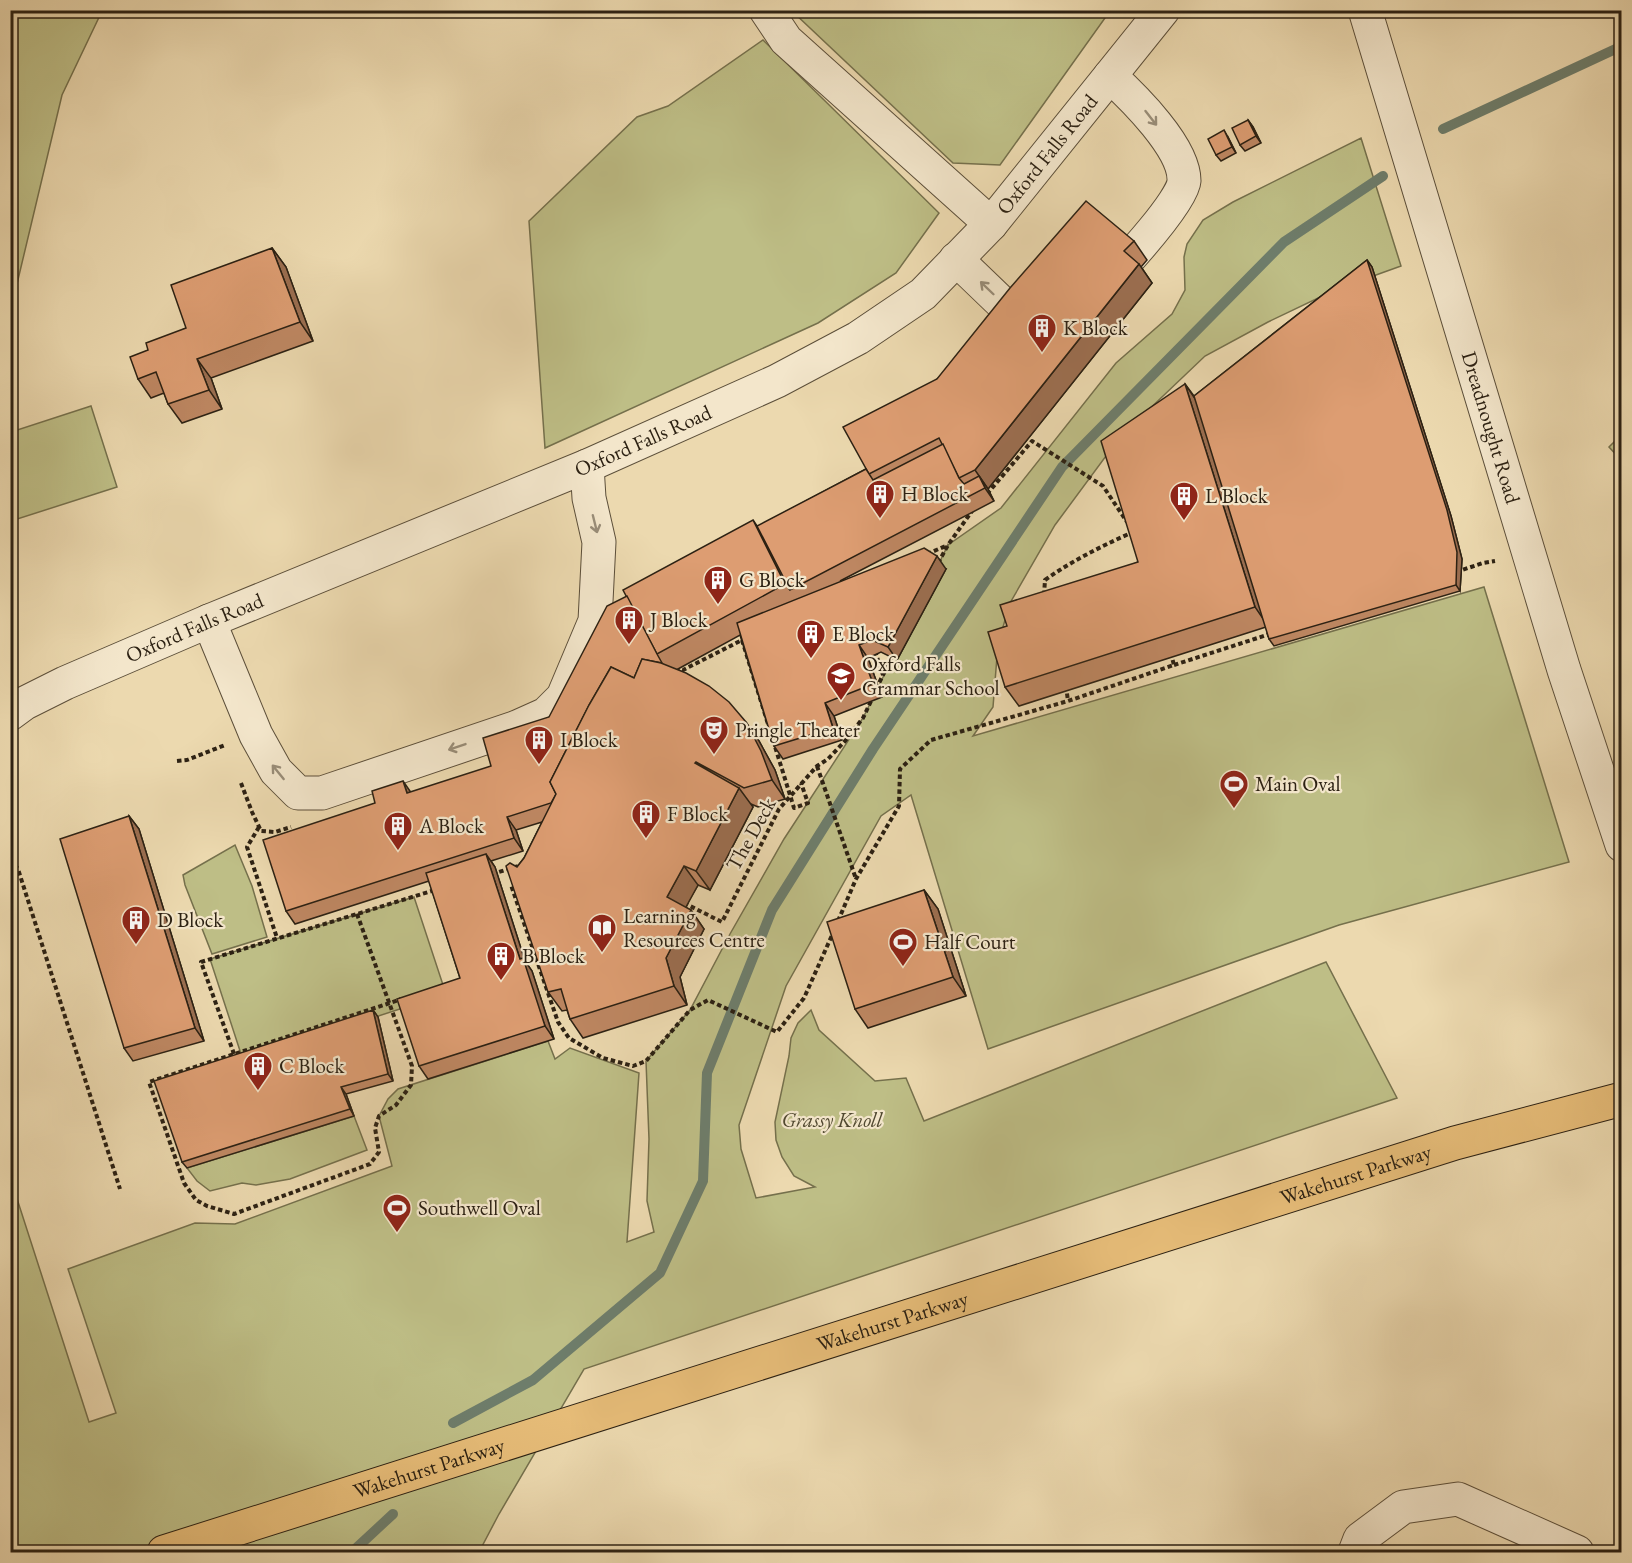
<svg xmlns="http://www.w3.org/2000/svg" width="1632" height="1563" font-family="'EB Garamond',serif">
<rect width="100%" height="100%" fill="#ecd9af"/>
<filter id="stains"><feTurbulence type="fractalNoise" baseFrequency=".00333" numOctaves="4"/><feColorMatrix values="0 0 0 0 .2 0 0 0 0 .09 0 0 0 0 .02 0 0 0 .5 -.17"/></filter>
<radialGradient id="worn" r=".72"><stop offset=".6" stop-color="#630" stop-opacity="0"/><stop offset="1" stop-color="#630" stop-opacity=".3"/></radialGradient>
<g fill="#bebe86" stroke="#75704c" stroke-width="1.5">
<polygon points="11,10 102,11 62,95 11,309"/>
<polygon points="792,11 1110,11 1000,165 953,163"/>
<polygon points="763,40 939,213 896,273 818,323 545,448 529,221 637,117 668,106"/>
<polygon points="1361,138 1401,266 1337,289 1268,322 1205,356 1120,437 1055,525 1010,603 998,644 993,707 973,736 1484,587 1569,862 1339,925 988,1049 911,795 881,816 786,986 739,1125 741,1149 756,1198 815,1187 794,1176 782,1157 776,1140 775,1122 789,1056 791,1038 798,1023 811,1010 819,1030 875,1081 906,1078 924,1121 1326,962 1397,1098 584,1369 499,1514 479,1552 11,1552 10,1177 89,1422 116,1413 68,1269 195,1223 235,1224 392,1166 379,1116 388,1099 398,1089 548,1041 555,1059 570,1048 639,1073 627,1242 654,1232 647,1201 649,1139 646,1061 690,1010 730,934 784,839 863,718 948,545 1001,508 1116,363 1172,314 1185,290 1184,257 1187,244 1203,220 1233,202"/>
<polygon points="91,406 117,487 11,521 11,432"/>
<polygon points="1621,435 1621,460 1609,447"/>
<polygon points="235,845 252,886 267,937 212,954 185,885 183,875"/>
<polygon points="414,897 446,994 243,1060 210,959"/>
<polygon points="354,1116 367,1150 290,1179 256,1185 242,1183 210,1191 197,1181 187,1168"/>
</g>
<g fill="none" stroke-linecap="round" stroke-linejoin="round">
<g stroke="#6e7d6b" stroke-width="10">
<polyline points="1443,129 1622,46"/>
<polyline points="453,1423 533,1380 660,1273 703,1181 707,1073 772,910 873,749 1062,467 1284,242 1383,176"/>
<polyline points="352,1552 393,1514"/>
</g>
<g stroke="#5c4f3a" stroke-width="35">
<g id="minor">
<polyline points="766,10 786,40 991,224"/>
<path id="s1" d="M1365,10L1564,670L1622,845"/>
<polyline points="956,259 1032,332"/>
<path d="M1109,280C1125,263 1183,201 1184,181C1185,148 1133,97 1110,76"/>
<polyline points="209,621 256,735 276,771 298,793 322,793 517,727 546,714 563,697 595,621 599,542 589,498 587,466"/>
<path id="s2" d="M10,714L25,703L65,683L209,621L587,466L777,381L858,338L923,294L991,224L1163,10"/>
<polyline points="1355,1552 1360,1539 1403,1507 1458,1499 1577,1552"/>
</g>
</g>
<g stroke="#2c2113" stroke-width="35">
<g id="major">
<path id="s3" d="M164,1552L1455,1143L1622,1099"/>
</g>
</g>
<g stroke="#2c2113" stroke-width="4" stroke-dasharray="4.5 3" stroke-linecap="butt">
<polyline points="987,494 1032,441 1103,486 1127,522"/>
<polyline points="927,554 948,545"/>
<polyline points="938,563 948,545 972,511"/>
<polyline points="1456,572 1483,563 1495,561"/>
<path d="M1044,595L1045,580C1073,560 1102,546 1133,532"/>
<polyline points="742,640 794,808 808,803 801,783"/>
<polyline points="875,651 883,675"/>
<polyline points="1174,665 1273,633"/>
<polyline points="675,667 683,670 746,638"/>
<polyline points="1066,686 1068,701"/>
<polyline points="876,689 894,653"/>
<polyline points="177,761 187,760 225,745"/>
<polyline points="817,766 856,879"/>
<polyline points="241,783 252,812 261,831 275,832 291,827"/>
<polyline points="259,827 247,847 277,938"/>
<polyline points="10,859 18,869 120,1189"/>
<polyline points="492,874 522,865"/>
<polyline points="516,882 511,885 558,1022 569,1038 603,1058 633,1066 646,1061 690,1010 708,1000 777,1032 804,998 833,933"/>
<polyline points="684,903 722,922 779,809 817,766 828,759 845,741 863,718 872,699"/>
<polyline points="357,914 412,1066 411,1085 396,1105 379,1116 375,1128 379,1152 370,1164 234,1214 207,1206 196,1200 184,1183 149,1082 390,1003 401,999"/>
<polyline points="838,921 856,879 899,806 900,769 931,740 1068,701 1174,665 1171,654"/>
<polyline points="234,1054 201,962 435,890"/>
</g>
<use href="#minor" stroke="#f3e6cb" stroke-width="33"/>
<use href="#major" stroke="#e6bc78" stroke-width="33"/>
</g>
<g fill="#be8762" stroke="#2c2113" stroke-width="1.5">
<polygon points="1248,120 1253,127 1261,143 1245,151 1240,145"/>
<polygon points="1228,137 1236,153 1221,161 1216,155"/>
<polygon points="1134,241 1147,260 1141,267 1152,283 988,489 994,501 840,581 946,569 897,660 881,652 868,658 882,697 834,716 842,740 783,759 774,746 740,635 678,669 759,741 775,770 785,799 758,807 751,804 753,807 710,890 698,885 685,907 691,910 704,929 680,977 687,1005 583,1038 570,1019 567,1010 562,1011 548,992 517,867 524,858 542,822 516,830 523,851 491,861 495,867 525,961 532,971 554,1039 428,1079 419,1066 460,978 429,881 295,924 286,911 491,766 549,717 757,527 866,469 937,379"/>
<polygon points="272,248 286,267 313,341 211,378 222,409 182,423 168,404 164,393 151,398 138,379 148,350 186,328"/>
<polygon points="1367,260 1372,267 1451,516 1462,559 1460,591 1274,646 1269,639 1266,627 1019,706 1005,687 1007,626 1138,562 1185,384 1194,396"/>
<polygon points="129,816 139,829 204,1041 133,1061 124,1048"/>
<polygon points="924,890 938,909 966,996 868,1028 855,1009"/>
<polygon points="373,1010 378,1017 393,1081 346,1094 354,1116 187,1168 182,1162"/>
</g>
<g fill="#9b6e50" stroke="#2c2113" stroke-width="1.5">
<polygon points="1248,120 1253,127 1261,143 1256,136"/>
<polygon points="1224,130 1228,137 1236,153 1232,147"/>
<polygon points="272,248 286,267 313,341 300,322"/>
<polygon points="1367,260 1372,267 1451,516 1462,559 1460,591 1456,585"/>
<polygon points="1139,264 1152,283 988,489 975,470"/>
<polygon points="197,359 211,378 222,409 209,390"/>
<polygon points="1185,384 1198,403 1268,626 1255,607"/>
<polygon points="979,476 988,489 994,501 985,488"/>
<polygon points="753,520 766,539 790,590 785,584"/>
<polygon points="937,556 946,569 897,660 888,647"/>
<polygon points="859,645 868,658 882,697 873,684"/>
<polygon points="825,703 834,716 842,740 833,728"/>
<polygon points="746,722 759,741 775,770 785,799 772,780"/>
<polygon points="403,781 412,794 407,793"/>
<polygon points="739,788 753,807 710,890 696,871"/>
<polygon points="129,816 139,829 204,1041 195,1028"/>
<polygon points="507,817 516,830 523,851 514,838"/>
<polygon points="486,854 495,867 525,961 532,971 554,1039 545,1026 520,959"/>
<polygon points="684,866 698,885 681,916 667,897"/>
<polygon points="924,890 938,909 966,996 953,977"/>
<polygon points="691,910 704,929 680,977 687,1005 674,986 666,958"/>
<polygon points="373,1010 378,1017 393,1081 388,1074"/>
<polygon points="341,1087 346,1094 354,1116 350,1109"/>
</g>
<g fill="#dd9d72" stroke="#2c2113" stroke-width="1.5">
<polygon points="1248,120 1256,136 1240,145 1232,128"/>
<polygon points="1224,130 1232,147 1216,155 1208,139"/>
<polygon points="1086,201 1134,241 1124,251 1139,264 975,470 959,478 939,438 869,474 843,427 937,379 1010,288"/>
<polygon points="272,248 300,322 197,359 209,390 168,404 156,372 138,379 130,357 148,350 146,343 186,328 171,285"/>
<polygon points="1367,260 1447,510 1457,552 1456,585 1269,639 1194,396"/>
<polygon points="1185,384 1255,607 1005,687 988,632 1007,626 1000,605 1138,562 1101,441"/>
<polygon points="943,444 959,478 964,484 979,476 985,488 790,590 757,526 866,469 873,480"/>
<polygon points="753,520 785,584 657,654 623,590"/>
<polygon points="924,548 937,556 888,647 872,640 859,645 873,684 825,703 833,728 774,746 737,623"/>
<polygon points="627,596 657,654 662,663 642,659 634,678 611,667 589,705 550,782 556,794 551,803 507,817 514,838 286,911 263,840 375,803 372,791 403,781 407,793 491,766 483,738 549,717 607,606"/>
<polygon points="642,659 661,663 686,673 709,686 729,702 746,722 761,751 772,780 744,788 696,762 695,763 739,788 696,871 684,866 667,897 691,910 666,958 674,986 570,1019 561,989 548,992 506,866 510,863 517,867 524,858 556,794 550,782 589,705 611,667 634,678"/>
<polygon points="129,816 195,1028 124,1048 60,839"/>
<polygon points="486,854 520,959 523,958 545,1026 419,1066 397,999 460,978 426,873"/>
<polygon points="924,890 953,977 855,1009 827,922"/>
<polygon points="373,1010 388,1074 341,1087 350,1109 182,1162 154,1081"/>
</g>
<defs><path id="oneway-shaft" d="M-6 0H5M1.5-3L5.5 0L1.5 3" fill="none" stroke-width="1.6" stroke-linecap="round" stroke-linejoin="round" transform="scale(1.5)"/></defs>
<g stroke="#998d78">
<use href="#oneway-shaft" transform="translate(1151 118) rotate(52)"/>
<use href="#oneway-shaft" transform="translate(987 288) rotate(-136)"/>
<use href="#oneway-shaft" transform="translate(595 524) rotate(76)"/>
<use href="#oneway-shaft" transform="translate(457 747) rotate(161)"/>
<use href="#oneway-shaft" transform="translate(278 772) rotate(-129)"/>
</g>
<defs>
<g id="building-pin" transform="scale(1.5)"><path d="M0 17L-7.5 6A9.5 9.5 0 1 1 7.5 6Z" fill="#8f2418" stroke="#f3e6cb"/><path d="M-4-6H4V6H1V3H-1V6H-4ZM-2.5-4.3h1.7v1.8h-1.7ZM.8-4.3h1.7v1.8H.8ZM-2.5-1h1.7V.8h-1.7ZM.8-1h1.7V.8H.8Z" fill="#fff"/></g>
<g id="school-pin" transform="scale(1.5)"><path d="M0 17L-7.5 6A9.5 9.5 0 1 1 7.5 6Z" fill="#8f2418" stroke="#f3e6cb"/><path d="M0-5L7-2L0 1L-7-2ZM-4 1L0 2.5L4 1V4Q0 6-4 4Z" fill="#fff"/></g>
<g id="theatre-pin" transform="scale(1.5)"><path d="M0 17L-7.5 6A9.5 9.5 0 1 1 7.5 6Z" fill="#8f2418" stroke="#f3e6cb"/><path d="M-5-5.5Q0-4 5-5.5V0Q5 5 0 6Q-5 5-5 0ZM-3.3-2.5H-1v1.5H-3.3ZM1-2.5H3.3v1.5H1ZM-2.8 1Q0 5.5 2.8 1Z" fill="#fff"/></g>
<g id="stadium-pin" transform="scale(1.5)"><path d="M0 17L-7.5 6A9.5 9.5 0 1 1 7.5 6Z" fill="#8f2418" stroke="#f3e6cb"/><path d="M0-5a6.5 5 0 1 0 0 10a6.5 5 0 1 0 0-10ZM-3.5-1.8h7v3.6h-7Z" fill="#fff"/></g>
<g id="library-pin" transform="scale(1.5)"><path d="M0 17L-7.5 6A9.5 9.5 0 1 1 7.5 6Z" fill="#8f2418" stroke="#f3e6cb"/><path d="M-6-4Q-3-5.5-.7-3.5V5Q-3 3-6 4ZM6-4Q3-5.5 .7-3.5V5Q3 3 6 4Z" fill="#fff"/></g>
</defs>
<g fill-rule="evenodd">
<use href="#building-pin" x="1042" y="328"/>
<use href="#building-pin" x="880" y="494"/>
<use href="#building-pin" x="1184" y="496"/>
<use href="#building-pin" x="718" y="580"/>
<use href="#building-pin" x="629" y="620"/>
<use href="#building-pin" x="811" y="634"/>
<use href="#school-pin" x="841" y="676"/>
<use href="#theatre-pin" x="714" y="730"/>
<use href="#building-pin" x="539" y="740"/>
<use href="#stadium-pin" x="1234" y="784"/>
<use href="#building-pin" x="646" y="814"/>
<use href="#building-pin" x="398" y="826"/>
<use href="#building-pin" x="136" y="920"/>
<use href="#library-pin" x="602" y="928"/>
<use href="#stadium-pin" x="903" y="942"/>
<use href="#building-pin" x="501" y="956"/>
<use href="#building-pin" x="258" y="1066"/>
<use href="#stadium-pin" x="397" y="1208"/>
</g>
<g text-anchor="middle" stroke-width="4.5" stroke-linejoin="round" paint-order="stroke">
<g font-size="21" fill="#2c2113" stroke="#f3e6cb">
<text dy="7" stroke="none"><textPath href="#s2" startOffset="1194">Oxford Falls Road</textPath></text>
<text dy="7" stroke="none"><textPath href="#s1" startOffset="436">Dreadnought Road</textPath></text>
<text dy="7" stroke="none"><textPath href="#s2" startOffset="690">Oxford Falls Road</textPath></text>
<text dy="7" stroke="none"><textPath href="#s2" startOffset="204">Oxford Falls Road</textPath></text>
<text transform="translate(751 834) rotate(-61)" y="7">The Deck</text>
<text dy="7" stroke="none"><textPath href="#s3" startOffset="1250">Wakehurst Parkway</textPath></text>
<text dy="7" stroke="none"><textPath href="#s3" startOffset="764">Wakehurst Parkway</textPath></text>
<text dy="7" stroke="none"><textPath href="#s3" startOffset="278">Wakehurst Parkway</textPath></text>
</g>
<g font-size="21" fill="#2c2113" stroke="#f3e6cb" text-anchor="start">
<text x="1063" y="335">K Block</text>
<text x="901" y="501">H Block</text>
<text x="1205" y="503">L Block</text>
<text x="739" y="587">G Block</text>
<text x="650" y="627">J Block</text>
<text x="832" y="641">E Block</text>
<text x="862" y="671">Oxford Falls<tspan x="862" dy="24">Grammar School</tspan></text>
<text x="735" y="737">Pringle Theater</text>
<text x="560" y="747">I Block</text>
<text x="1255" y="791">Main Oval</text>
<text x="667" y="821">F Block</text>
<text x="419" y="833">A Block</text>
<text x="623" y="923">Learning<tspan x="623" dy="24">Resources Centre</tspan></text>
<text x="157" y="927">D Block</text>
<text x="924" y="949">Half Court</text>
<text x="522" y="963">B Block</text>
<text x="279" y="1073">C Block</text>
<text x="418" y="1215">Southwell Oval</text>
</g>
<g font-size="21" font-style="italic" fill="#504830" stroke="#f3e6cb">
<text x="832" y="1127">Grassy Knoll</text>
</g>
</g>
<rect width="1632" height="1563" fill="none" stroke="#ecd9af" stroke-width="36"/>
<rect x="12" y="12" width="1608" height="1539" fill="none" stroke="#2c2113" stroke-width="3"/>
<rect x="18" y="18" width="1596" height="1527" fill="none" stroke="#2c2113" stroke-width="1.5"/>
<rect width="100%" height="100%" filter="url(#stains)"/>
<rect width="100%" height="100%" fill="url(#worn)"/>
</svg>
